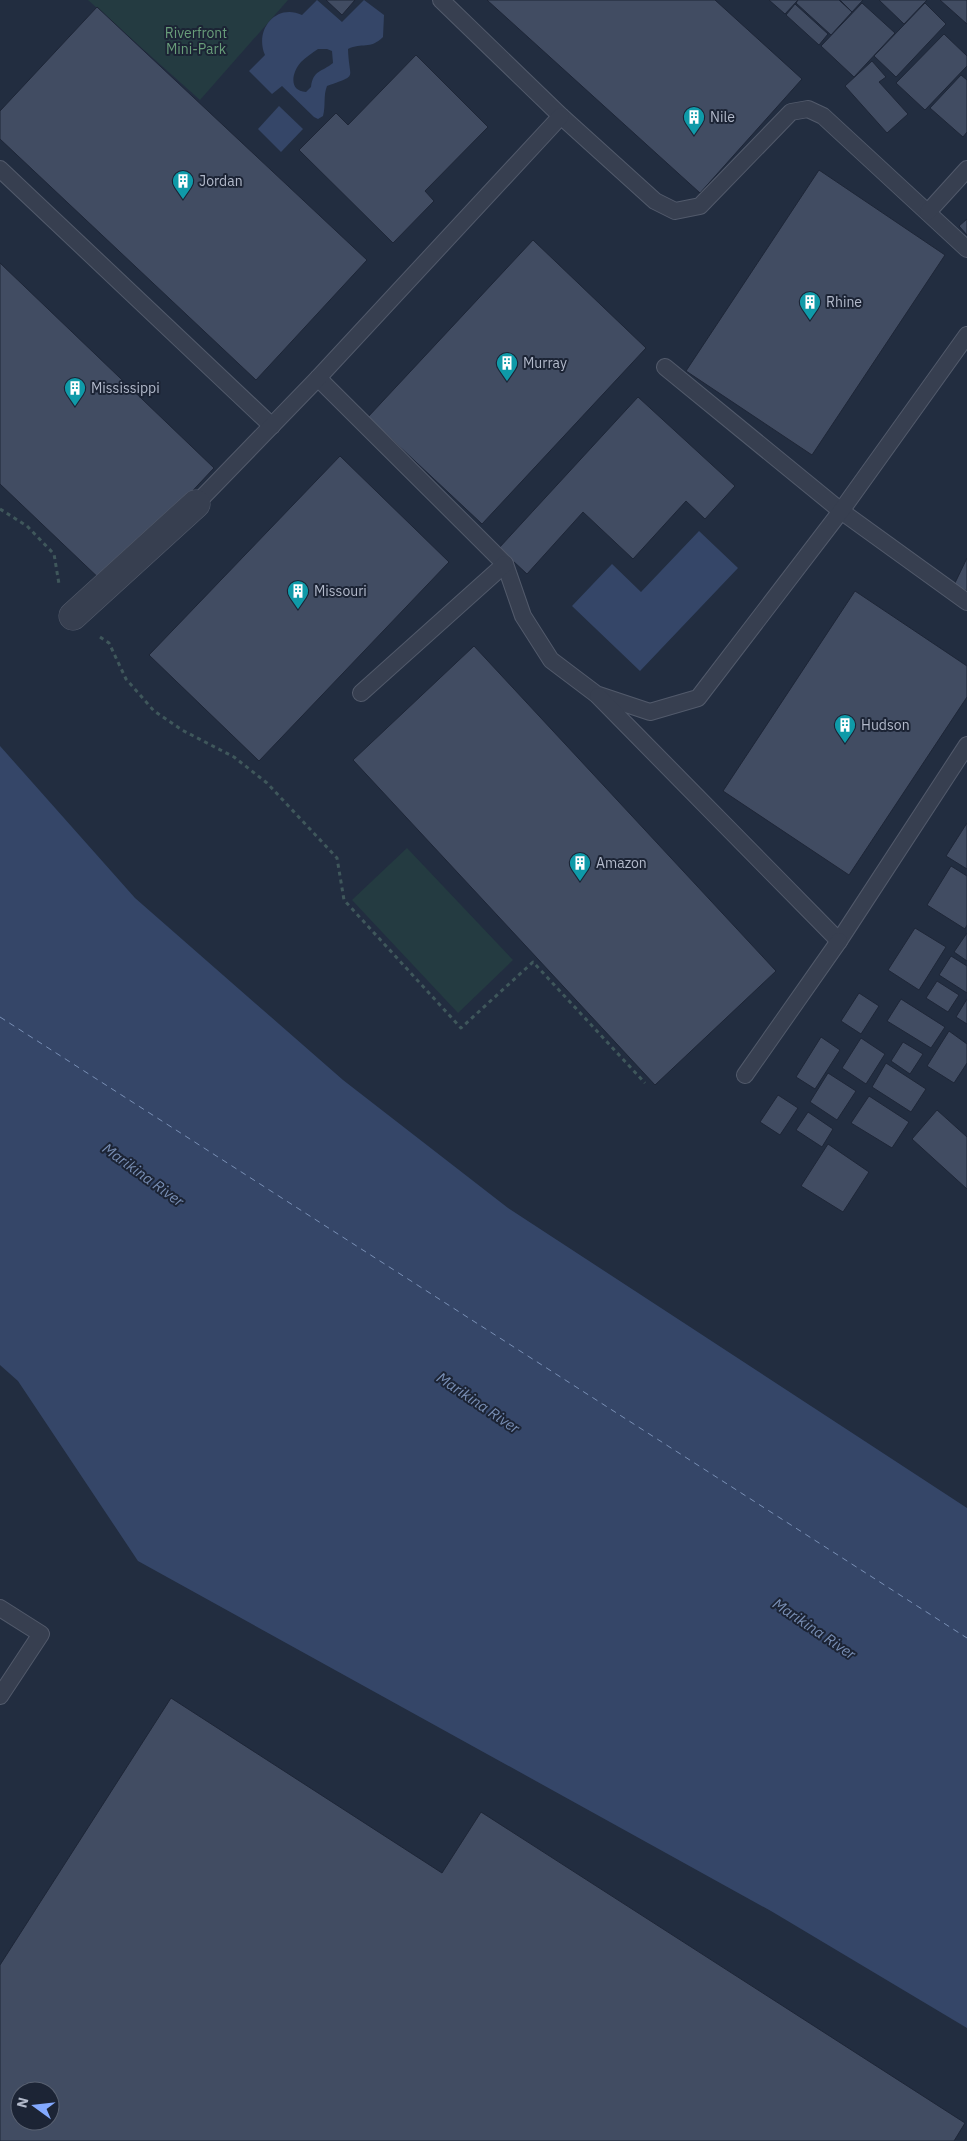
<svg xmlns="http://www.w3.org/2000/svg" width="967" height="2141" font-family="'IBM Plex Sans',sans-serif">
<rect width="100%" height="100%" fill="#222d40"/>
<g fill="#243b41">
<polygon points="88,0 288,0 200,100"/>
<polygon points="407,848 513,960 458,1013 352,900"/>
</g>
<g fill="#354668" fill-rule="evenodd">
<path d="M317,0L342,22L364,0L384,15L383,37C370,50 362,42 348,49C349,81 359,74 327,86C323,96 326,105 323,116L318,119L314,117L282,86L272,94L249,71L265,55C254,30 276,3 302,15ZM318,49H327L332,51L333,63C322,72 313,70 311,87L306,92C288,91 292,72 301,62C306,57 312,53 318,49Z"/>
<polygon points="279,106 303,129 281,152 258,129"/>
<polygon points="699,531 738,568 640,671 572,606 612,564 641,592"/>
<polygon points="0,746 135,898 343,1080 508,1208 967,1508 967,2028 771,1911 138,1561 18,1381 0,1365"/>
</g>
<g fill="none" stroke-linecap="round" stroke-linejoin="round">
<polyline stroke="#788eb4" stroke-width="1" stroke-dasharray="6 5" stroke-linecap="butt" points="0,1017 967,1638"/>
</g>
<g fill="#414c62" stroke="#1e2637" fill-rule="evenodd">
<polygon points="326,0 355,0 342,15"/>
<polygon points="487,0 715,0 802,79 700,193"/>
<polygon points="769,0 798,0 785,14"/>
<polygon points="798,0 839,0 852,12 831,35 796,3"/>
<polygon points="840,0 863,0 852,12"/>
<polygon points="879,0 927,0 904,24"/>
<polygon points="940,0 967,0 967,24"/>
<polygon points="862,3 895,33 854,77 821,46"/>
<polygon points="925,3 946,24 896,77 874,56"/>
<polygon points="795,4 828,34 819,45 786,15"/>
<polygon points="97,7 367,260 256,380 0,139 0,111"/>
<polygon points="944,34 967,56 967,66 925,110 896,83"/>
<polygon points="416,55 488,127 425,191 434,201 393,243 299,150 336,113 348,125"/>
<polygon points="872,61 886,77 879,82 908,114 887,133 845,86"/>
<polygon points="961,75 967,80 967,132 963,137 930,108"/>
<polygon points="819,170 945,255 812,455 686,371"/>
<polygon points="967,219 967,235 959,226"/>
<polygon points="533,240 646,348 482,524 368,417"/>
<polygon points="0,263 214,468 105,584 0,484"/>
<polygon points="638,397 735,486 705,519 686,501 633,559 583,512 527,574 499,548"/>
<polygon points="340,456 449,562 259,761 149,655"/>
<polygon points="967,558 967,591 954,585"/>
<polygon points="855,591 967,666 967,697 849,875 723,791"/>
<polygon points="474,646 776,971 655,1085 353,760"/>
<polygon points="967,823 967,869 946,856"/>
<polygon points="951,866 967,876 967,925 965,929 927,905"/>
<polygon points="915,928 946,947 919,990 888,970"/>
<polygon points="967,933 967,961 954,952"/>
<polygon points="951,956 967,966 967,993 939,975"/>
<polygon points="937,981 959,995 948,1012 926,998"/>
<polygon points="859,993 879,1006 861,1034 841,1021"/>
<polygon points="901,999 945,1027 931,1048 887,1021"/>
<polygon points="967,999 967,1024 956,1017"/>
<polygon points="949,1031 967,1044 967,1063 954,1083 927,1066"/>
<polygon points="821,1037 840,1050 815,1089 796,1077"/>
<polygon points="861,1038 885,1054 866,1084 842,1068"/>
<polygon points="903,1042 923,1054 910,1074 891,1061"/>
<polygon points="886,1063 926,1089 911,1112 872,1087"/>
<polygon points="828,1073 856,1091 837,1120 810,1102"/>
<polygon points="778,1095 798,1108 780,1135 760,1122"/>
<polygon points="869,1096 909,1122 892,1148 851,1123"/>
<polygon points="937,1110 967,1137 967,1189 912,1139"/>
<polygon points="808,1112 833,1129 822,1147 796,1130"/>
<polygon points="828,1144 869,1172 843,1212 801,1186"/>
<path d="M171,1698L442,1873L481,1812L965,2123L954,2141H0V1965ZM20,2091H50V2121H20Z"/>
</g>
<g fill="none" stroke-linecap="round" stroke-linejoin="round">
<g stroke="#525a6b" stroke-width="18">
<g id="lane">
<polyline points="441,0 561,116 655,201 675,211 700,206 791,112 808,109 823,116 967,249"/>
<polyline points="0,169 272,426"/>
<polyline points="928,212 967,169"/>
<polyline points="665,367 841,511 967,602"/>
<polyline points="318,378 505,564 523,616 551,660 596,694 650,712 698,698 841,511 967,335"/>
<polyline points="196,504 318,378 561,116"/>
<polyline points="361,693 505,564"/>
<polyline points="598,696 839,941 967,745"/>
<polyline points="745,1075 839,941"/>
<polyline points="0,1608 41,1634 0,1696"/>
</g>
</g>
<g stroke="#525a6b" stroke-width="29">
<polyline id="street" points="73,616 196,504"/>
</g>
<g stroke="#3f575b" stroke-width="3" stroke-dasharray="4 4" stroke-linecap="butt">
<polyline points="0,509 27,526 54,554 59,584"/>
<polyline points="100,637 109,643 126,679 154,711 182,730 234,757 267,783 337,858 344,900 461,1028 533,962 645,1083"/>
</g>
<use href="#lane" stroke="#373f50" stroke-width="16"/>
<use href="#street" stroke="#373f50" stroke-width="28"/>
</g>
<defs>
<g id="building-pin" transform="scale(1.125)"><path d="M0 17L-7.5 6A9.5 9.5 0 1 1 7.5 6Z" fill="#0f9aa8" stroke="#1c2435"/><path d="M-4-6H4V6H1V3H-1V6H-4ZM-2.5-4.3h1.7v1.8h-1.7ZM.8-4.3h1.7v1.8H.8ZM-2.5-1h1.7V.8h-1.7ZM.8-1h1.7V.8H.8Z" fill="#fff"/></g>
</defs>
<g fill-rule="evenodd">
<use href="#building-pin" x="694" y="117"/>
<use href="#building-pin" x="183" y="181"/>
<use href="#building-pin" x="810" y="302"/>
<use href="#building-pin" x="507" y="363"/>
<use href="#building-pin" x="75" y="388"/>
<use href="#building-pin" x="298" y="591"/>
<use href="#building-pin" x="845" y="725"/>
<use href="#building-pin" x="580" y="863"/>
</g>
<g text-anchor="middle" stroke-width="4" stroke-linejoin="round" paint-order="stroke">
<g font-size="14" fill="#689d79" stroke="#1c2435">
<text x="196" y="38">Riverfront<tspan x="196" dy="16">Mini-Park</tspan></text>
</g>
<g font-size="14" fill="#b3bacb" stroke="#1c2435" text-anchor="start">
<text x="710" y="122">Nile</text>
<text x="199" y="186">Jordan</text>
<text x="826" y="307">Rhine</text>
<text x="523" y="368">Murray</text>
<text x="91" y="393">Mississippi</text>
<text x="314" y="596">Missouri</text>
<text x="861" y="730">Hudson</text>
<text x="596" y="868">Amazon</text>
</g>
<g font-size="15" font-style="italic" fill="#788eb4" stroke="#1c2435">
<text transform="translate(143 1175) rotate(36)" y="5">Marikina River</text>
<text transform="translate(478 1403) rotate(34)" y="5">Marikina River</text>
<text transform="translate(814 1629) rotate(34)" y="5">Marikina River</text>
</g>
</g>
<g transform="translate(35 2106) rotate(285)"><circle r="24" fill="#1c2435" stroke="#586071"/>
<path d="M0-4L9 19L0 12L-9 19Z" fill="#83a9ff"/>
<text y="-8" font-size="14" font-weight="bold" text-anchor="middle" fill="#b3bacb">N</text>
</g>
</svg>
